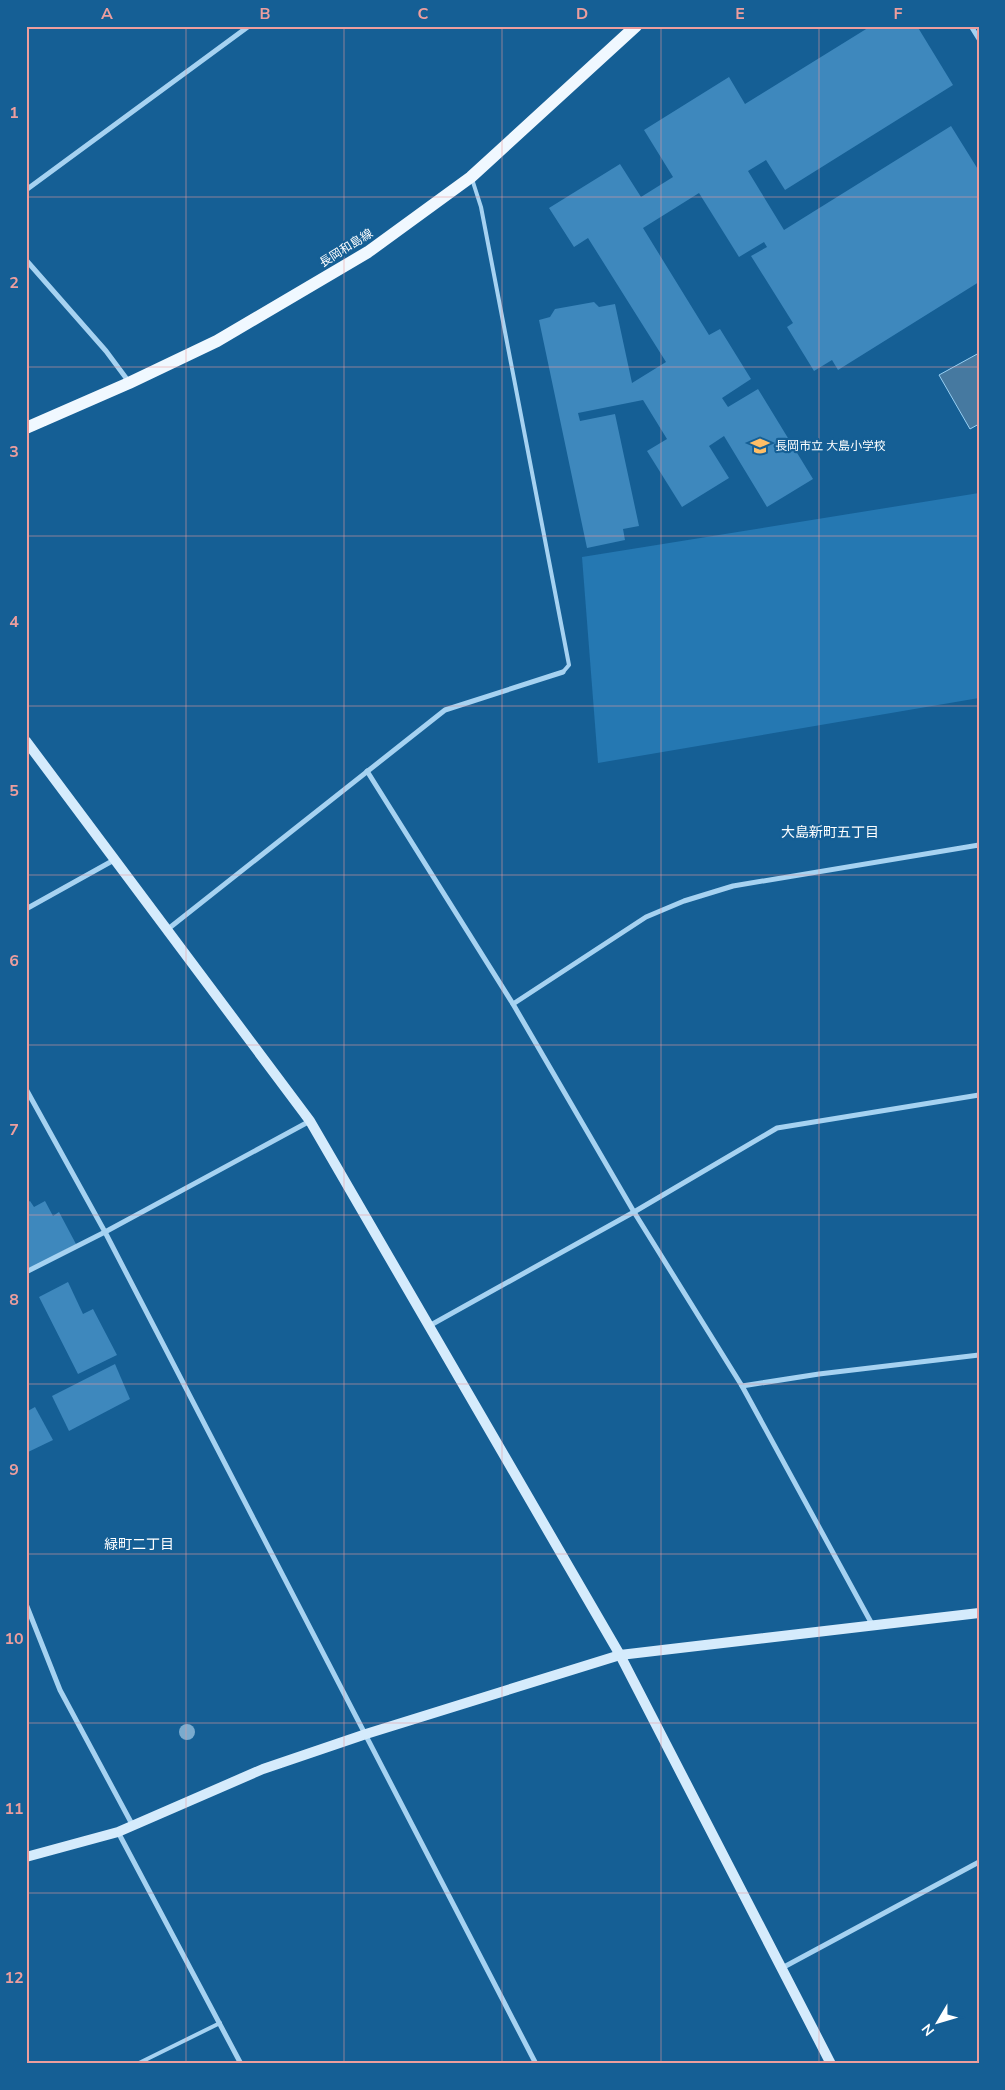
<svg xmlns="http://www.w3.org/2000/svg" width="1005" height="2090" font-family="'Nunito Sans','Noto Sans JP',sans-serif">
<rect width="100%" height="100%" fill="#155f95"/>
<polygon fill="#2578b2" points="979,493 979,698 598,763 582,557"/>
<polygon fill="#4679a0" stroke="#98d0f4" points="979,353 979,424 970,429 939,375"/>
<g fill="#3e88bd">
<polygon points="871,26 917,26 953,85 785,190 766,160 748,171 784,230 951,126 979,171 979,282 838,370 832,360 814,371 787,327 793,323 751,256 767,247 764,242 739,257 699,193 643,228 709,335 720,329 751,379 722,398 728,407 758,389 813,479 767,507 724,436 709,446 729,478 682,507 647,451 667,439 643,400 578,413 580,421 615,414 639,526 623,529 625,540 587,548 539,320 550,317 555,309 594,302 599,307 615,304 632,383 666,362 588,238 574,247 549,208 620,164 641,197 673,177 644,130 729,77 745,104"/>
<polygon points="30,1201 34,1207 45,1201 53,1216 59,1212 76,1244 26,1271 26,1203"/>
<polygon points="68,1282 83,1314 93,1309 117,1355 78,1374 39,1297"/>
<polygon points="115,1364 130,1399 69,1431 52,1396"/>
<polygon points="35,1407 53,1440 26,1453 26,1412"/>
</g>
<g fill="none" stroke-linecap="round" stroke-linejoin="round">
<g stroke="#a6d2f1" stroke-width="4">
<polyline points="472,179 481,207 569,665 563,672"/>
<polyline points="137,2064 220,2023"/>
</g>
<g stroke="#a6d2f1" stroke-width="5">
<polyline points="971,26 979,39"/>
<polyline points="26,190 249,26"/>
<polyline points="26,260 106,351 129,382"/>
<polyline points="367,771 513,1004 634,1212 742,1386 873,1626"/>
<polyline points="26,909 114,860"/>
<polyline points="168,929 445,710 563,672"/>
<polyline points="513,1004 646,917 684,901 733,886 979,845"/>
<polyline points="26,1089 105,1232 536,2064"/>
<polyline points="26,1272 105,1232 310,1121"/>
<polyline points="429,1326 634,1212 777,1128 979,1095"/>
<polyline points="742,1386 819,1374 979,1355"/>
<polyline points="26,1604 60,1690 133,1826"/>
<polyline points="118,1832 241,2064"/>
<polyline points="782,1968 979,1862"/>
</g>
<g stroke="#d5ebfc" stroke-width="10">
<polyline points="26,741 310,1121 620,1655 831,2064"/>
<polyline points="26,1857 118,1832 263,1769 366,1734 620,1655 979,1613"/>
</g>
<polyline stroke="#f0f8ff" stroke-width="12" points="26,428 129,383 217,341 368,252 471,177 636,26"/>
</g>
<circle fill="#7aabce" cx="187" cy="1732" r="8"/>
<path fill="none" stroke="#ed9e9e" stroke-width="1" stroke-opacity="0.55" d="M186,26V2064M344,26V2064M502,26V2064M661,26V2064M819,26V2064M26,197H979M26,367H979M26,536H979M26,706H979M26,875H979M26,1045H979M26,1215H979M26,1384H979M26,1554H979M26,1723H979M26,1893H979"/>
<defs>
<g id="school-bare" transform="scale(1.5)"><path d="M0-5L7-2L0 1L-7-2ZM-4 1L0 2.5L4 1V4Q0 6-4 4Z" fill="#ffbe66" stroke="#155f95" stroke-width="2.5" paint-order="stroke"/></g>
</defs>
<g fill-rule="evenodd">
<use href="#school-bare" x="760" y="446"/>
</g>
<g text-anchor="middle" stroke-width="4.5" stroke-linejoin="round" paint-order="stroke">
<g font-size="12" fill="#fff" stroke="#155f95">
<text transform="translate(346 248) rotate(-32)" y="4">長岡和島線</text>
</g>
<g font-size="12" fill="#fff" stroke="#155f95" text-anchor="start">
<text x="775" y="450">長岡市立 大島小学校</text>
</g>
<g font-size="14" fill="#fff" stroke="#155f95">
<text x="830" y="837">大島新町五丁目</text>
<text x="139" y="1549">緑町二丁目</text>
</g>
</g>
<rect width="1005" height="2090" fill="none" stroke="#155f95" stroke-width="55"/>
<g transform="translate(938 2022) rotate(232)" stroke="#155f95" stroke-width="4" paint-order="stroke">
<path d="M0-4L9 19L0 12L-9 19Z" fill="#ffffff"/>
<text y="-8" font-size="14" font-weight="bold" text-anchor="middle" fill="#ffffff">N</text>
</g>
<rect x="28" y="28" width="950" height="2034" fill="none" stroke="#ed9e9e" stroke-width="2"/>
<g font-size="16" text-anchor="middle" font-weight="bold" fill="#ed9e9e">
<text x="107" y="19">A</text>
<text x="265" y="19">B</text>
<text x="423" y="19">C</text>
<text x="582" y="19">D</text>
<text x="740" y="19">E</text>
<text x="898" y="19">F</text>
<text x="14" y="118">1</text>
<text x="14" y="288">2</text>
<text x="14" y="457">3</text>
<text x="14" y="627">4</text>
<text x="14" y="796">5</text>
<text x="14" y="966">6</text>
<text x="14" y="1135">7</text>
<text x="14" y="1305">8</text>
<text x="14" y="1475">9</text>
<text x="14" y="1644">10</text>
<text x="14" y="1814">11</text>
<text x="14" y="1983">12</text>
</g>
</svg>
